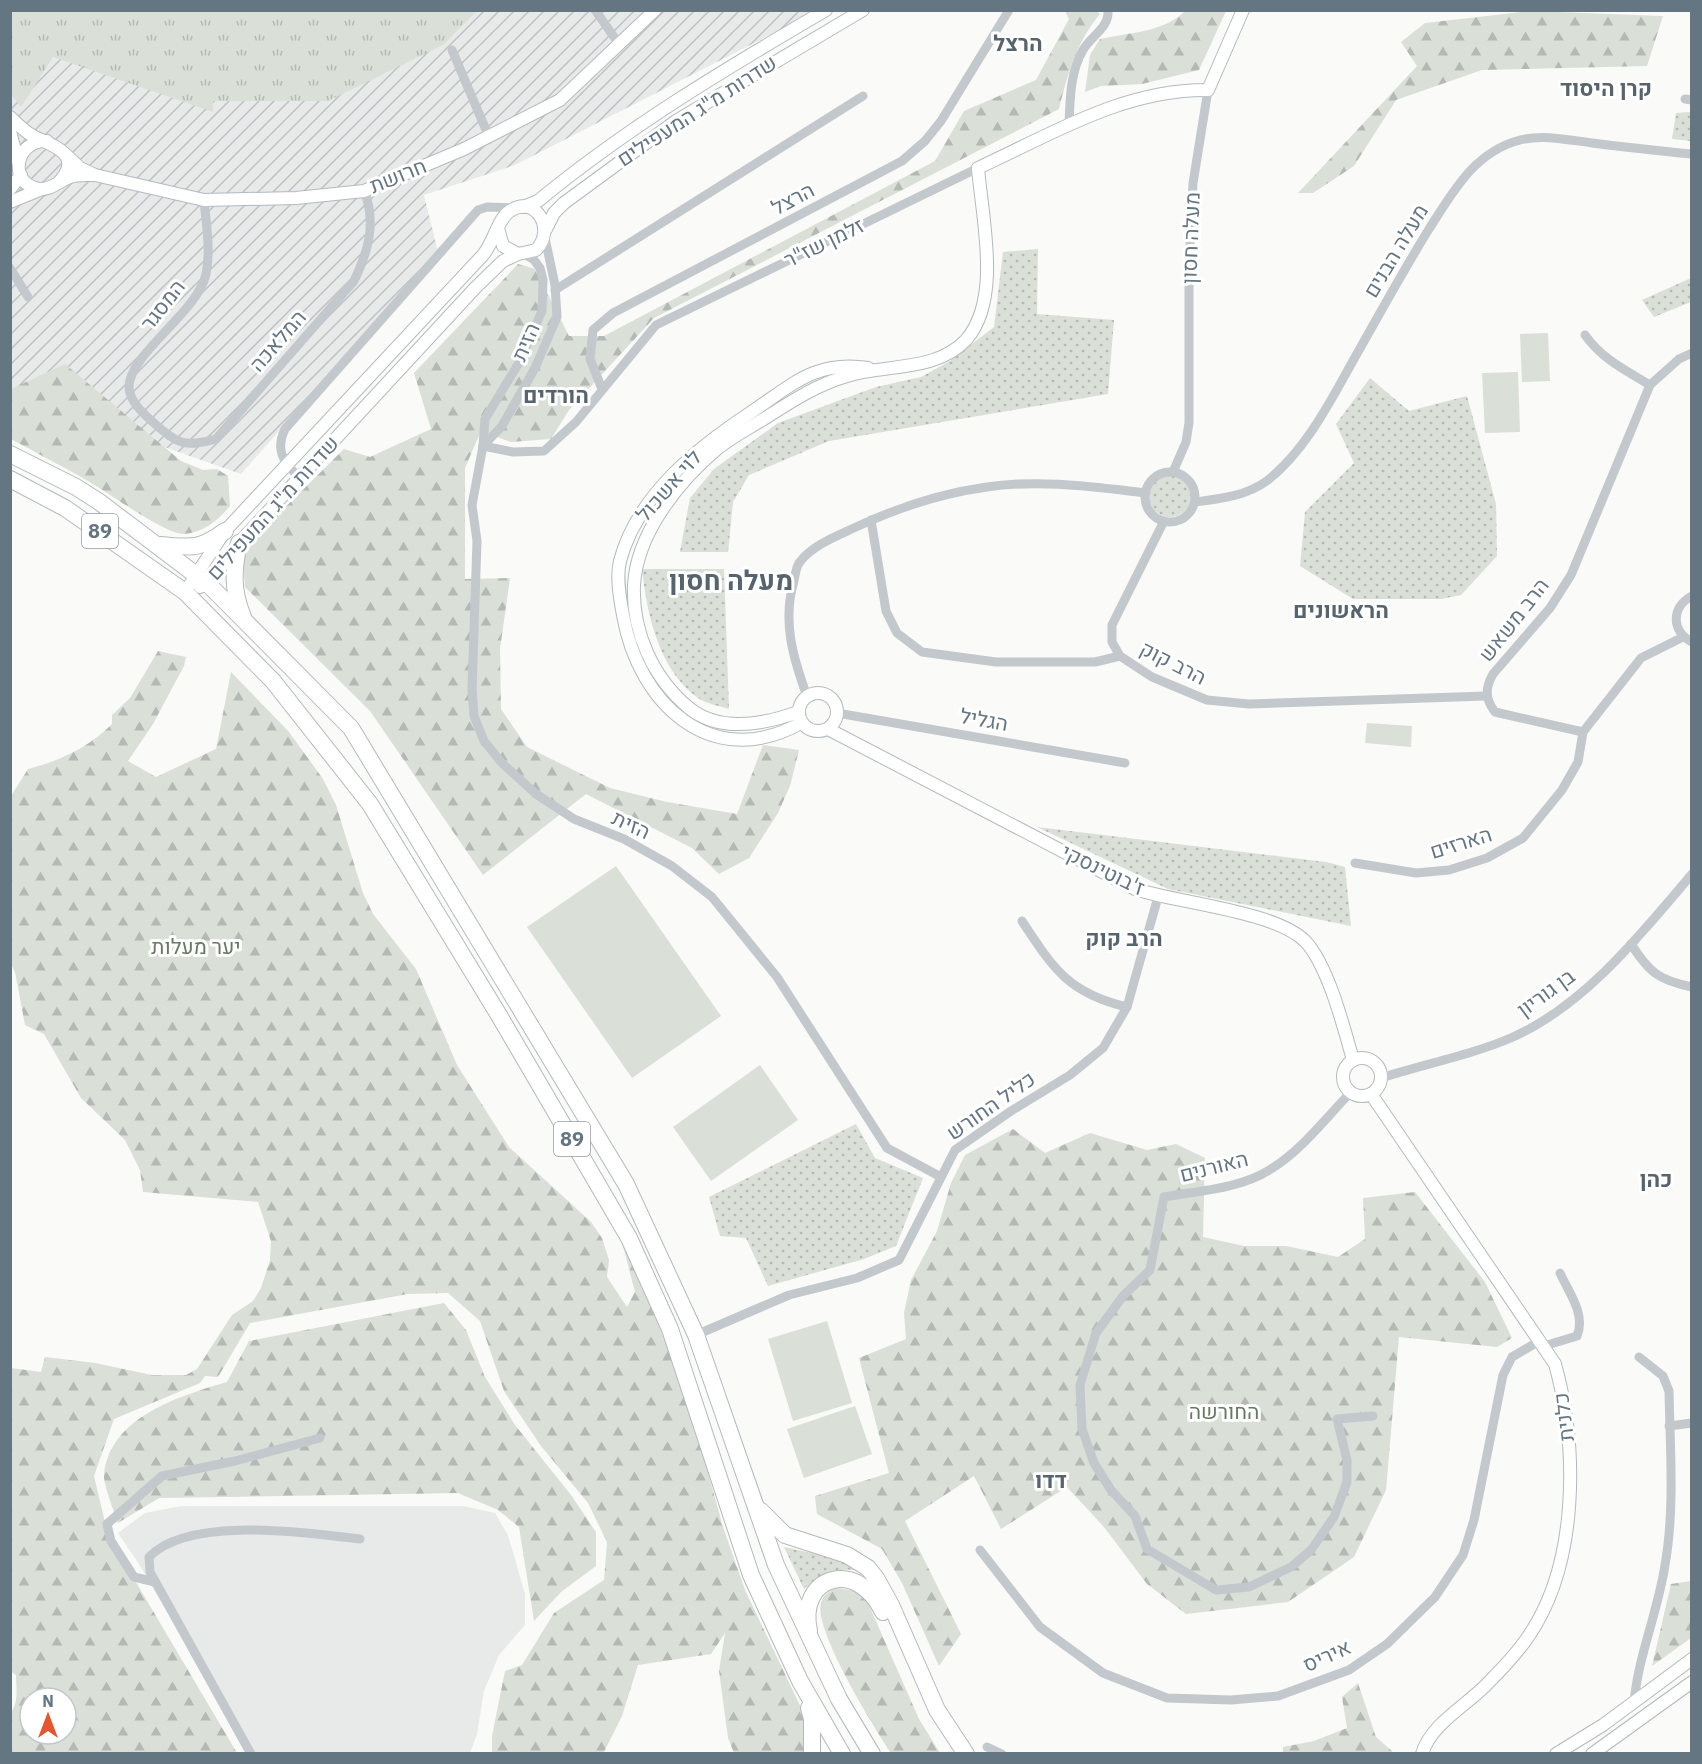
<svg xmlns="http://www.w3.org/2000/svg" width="1702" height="1764" font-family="'IBM Plex Sans',Heebo,sans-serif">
<defs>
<pattern id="industrial-furrows" width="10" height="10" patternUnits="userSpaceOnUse" patternTransform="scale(1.5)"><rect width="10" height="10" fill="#e8e9e9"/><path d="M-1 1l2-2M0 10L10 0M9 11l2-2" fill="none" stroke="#c0c1c2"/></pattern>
<pattern id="grass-tufts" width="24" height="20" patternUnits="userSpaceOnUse" patternTransform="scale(1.5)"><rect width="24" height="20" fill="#dadfd7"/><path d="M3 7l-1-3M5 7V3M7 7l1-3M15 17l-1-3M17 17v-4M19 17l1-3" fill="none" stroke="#b4b9b4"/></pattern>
<pattern id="forest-firs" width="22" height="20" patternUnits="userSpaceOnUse" patternTransform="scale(1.5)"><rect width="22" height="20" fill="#dadfd7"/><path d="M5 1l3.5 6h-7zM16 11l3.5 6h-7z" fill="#b4b9b4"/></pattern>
<pattern id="park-dots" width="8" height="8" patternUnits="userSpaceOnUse" patternTransform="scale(1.5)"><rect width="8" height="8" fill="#dadfd7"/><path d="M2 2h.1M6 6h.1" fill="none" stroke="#b4b9b4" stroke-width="1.8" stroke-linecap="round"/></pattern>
</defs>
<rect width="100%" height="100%" fill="#fafaf8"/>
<polygon fill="#e8e9e9" points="181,1506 463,1506 495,1513 508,1535 525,1594 525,1625 499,1655 484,1691 477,1734 470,1753 250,1753 137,1561 118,1533 145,1513"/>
<polygon fill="url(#industrial-furrows)" points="10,11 817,11 515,165 424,195 438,252 241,474 11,393"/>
<polygon fill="url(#grass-tufts)" points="11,10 477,10 477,11 443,45 328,101 213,101 213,112 53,57 21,107 11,94"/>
<g fill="url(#forest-firs)" fill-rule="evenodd">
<path d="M1065,11H1097L1100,14C1076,43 1068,73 1059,109L654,318L569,410L551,439L511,442L481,431L465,468V579L510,578L500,649L501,709L527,747L610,788L667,802L737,814L763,745L799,750L790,786L778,813L749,858L719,874L692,848L586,794L483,875L370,711L245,587L243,562L247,545L344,449L370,457L431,429L414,373L518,264L535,269L569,336H604L935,161L964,111L1036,80L1069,19Z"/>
<path d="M1185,11H1226L1199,70L1142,84L1101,86L1085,92L1090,55L1100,39C1127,33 1165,32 1185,11Z"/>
<polygon points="1530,11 1663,16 1647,66 1482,70 1396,100 1354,166 1313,193 1298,193 1417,66 1401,42 1425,23"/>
<path d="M65,364L181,461L203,470L217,469L228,476L230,506C217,521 205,532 184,534C166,535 106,491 88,481C62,466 36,453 11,439V389Z"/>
<path d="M158,651L186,657L184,666L153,724L128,761L156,777L216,749L231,672L289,732L323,779L336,805L363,893L373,914L416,969L457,1065L509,1147L591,1222L602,1238L609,1260L607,1277L627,1307L635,1292L621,1238L684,1385L723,1527L745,1590L804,1714L805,1753H734L728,1738L719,1671L725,1633L711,1654L638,1665L622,1716L604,1752L607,1753H492V1736L505,1671L522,1665L554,1613L604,1580L607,1542L588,1503L541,1446L504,1391L480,1321L448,1293L408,1294L250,1323L218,1377L205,1376L200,1383L114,1419L94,1476L108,1535L237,1753H11V1712C19,1703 16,1687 16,1675L10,1671L11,1368L41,1372L45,1357L95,1363L152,1375H186L197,1369L232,1315L253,1301L261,1288L270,1260L271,1241L258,1202L143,1192L140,1170L125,1140L81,1098L44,1034L25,1025L15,972L11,964V796L28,769C60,761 89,747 112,724V715L130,698ZM30,1698H66V1734H30Z"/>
<polygon points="1013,1129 1045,1153 1090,1133 1147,1150 1176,1144 1205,1158 1203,1237 1244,1246 1286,1246 1338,1257 1365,1239 1363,1198 1415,1192 1485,1282 1512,1338 1497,1347 1399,1337 1386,1490 1354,1557 1288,1602 1186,1614 1147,1584 1104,1527 1067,1487 1001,1529 974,1476 905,1521 961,1634 939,1666 902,1583 882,1549 817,1514 815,1496 889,1473 859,1358 906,1339 904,1313 911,1280 937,1231 951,1183 965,1155"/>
<path d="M444,1303L466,1330L485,1377L515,1425L571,1495L596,1532V1566L561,1592L534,1621L519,1527L498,1510L458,1493L159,1498L118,1523C114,1511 103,1484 104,1474C111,1416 180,1396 227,1382L249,1341Z"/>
<polygon points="1691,1581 1691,1638 1652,1666 1671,1584"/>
<path d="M837,1588L855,1591L868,1603L919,1719L940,1753H891C875,1729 813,1629 821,1603C823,1595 830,1590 837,1588Z"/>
<polygon points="1358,1683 1376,1737 1392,1751 1392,1753 1283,1753 1283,1747 1314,1741 1347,1728 1342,1697"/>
</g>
<g fill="url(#park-dots)">
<polygon points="1691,112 1691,141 1672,139 1676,113"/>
<polygon points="1038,249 1037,314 1114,320 1108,394 829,441 749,475 733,502 728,552 680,552 690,498 714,469 778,423 876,387 921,377 950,361 994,327 1003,252"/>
<polygon points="1691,278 1691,302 1654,317 1642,300"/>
<polygon points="1370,378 1409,411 1467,396 1496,504 1497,556 1461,595 1441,599 1353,599 1300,566 1305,512 1354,463 1336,424"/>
<circle cx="1170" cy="496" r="21"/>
<path d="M642,569H724L729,709C720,706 706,704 698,698C659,670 647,615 642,569Z"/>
<polygon points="1037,827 1326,862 1345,867 1351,926 1168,889"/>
<polygon points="856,1124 875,1158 923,1178 896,1246 864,1259 768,1286 746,1238 720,1236 709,1197"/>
<path d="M784,1547L840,1559L860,1571C836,1567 822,1573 804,1589Z"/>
</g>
<g fill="#dadfd7">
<polygon points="1548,333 1550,381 1522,382 1520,334"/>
<polygon points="1518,372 1520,432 1485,433 1482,373"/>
<polygon points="1367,723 1412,726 1411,747 1365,743"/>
<polygon points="616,866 721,1016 632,1078 527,927"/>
<polygon points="760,1065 798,1120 711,1181 673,1127"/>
<polygon points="827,1321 852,1403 793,1421 768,1339"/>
<polygon points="855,1406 872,1454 804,1478 787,1429"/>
</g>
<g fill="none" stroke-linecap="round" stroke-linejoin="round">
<g stroke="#b3babf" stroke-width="14">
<g id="secondary">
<path d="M10,117C17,124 24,131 33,136C51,145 85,154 59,182"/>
<polyline points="10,131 18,162"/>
<path d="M47,141C14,140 8,184 39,189C51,190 59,181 70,177C77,174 86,175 94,175"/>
<polyline points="64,153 80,168 95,175 204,200 296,198 364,191 464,149 560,100 655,10"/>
<polyline points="10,189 21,175"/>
<polyline points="10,202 42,189"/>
<path d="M523,207L538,201C628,127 725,69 826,10"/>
<polyline points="546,229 554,213 564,203 676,121 863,10"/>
<polyline points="200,587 208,584 239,543 476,287 503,261 518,254"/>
<path d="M185,592L225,531L483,255C494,242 498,218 510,211C534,194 557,228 536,250L518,254L503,246L498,228"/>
<circle cx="818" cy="712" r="19"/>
<path d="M798,712C765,724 720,733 689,708C653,678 632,632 634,585C637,533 678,482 717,449C733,436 753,426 770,415C795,399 819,384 847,376C885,364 936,372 966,340C1002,299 982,218 978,168C1052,134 1124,89 1208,90L1243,10"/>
<path d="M801,723C711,773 638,703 623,615C620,599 616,577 620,561C637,496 697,448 750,413C792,385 815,360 868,368"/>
<path d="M828,729L1135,889C1178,903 1275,911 1305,941C1328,965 1344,1028 1353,1060"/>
<circle cx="1362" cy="1077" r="19"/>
<path d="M1371,1094L1555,1364C1578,1447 1579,1563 1528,1637C1517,1653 1503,1668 1489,1682C1468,1705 1431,1723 1422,1754"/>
<polyline points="1556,1754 1603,1725 1692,1659"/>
<polyline points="1592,1754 1692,1682"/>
</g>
</g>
<g stroke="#b4b9bd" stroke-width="18">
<g id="highway">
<polyline points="10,454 76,487 98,501 208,584 351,728 626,1184 696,1335 776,1565 839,1699 872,1754"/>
<polyline points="10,479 65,508 185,592 273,681 370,804 500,1017 629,1238 670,1329 751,1575 800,1681 842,1754"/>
<path d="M239,543C233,570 232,590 243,617"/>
<path d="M159,545C191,547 198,551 225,531"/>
<polyline points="761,1511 785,1535 847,1555 868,1568 876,1578 891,1605 937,1710 966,1754"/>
<path d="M809,1631C797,1575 858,1558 883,1612"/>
<polyline points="809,1708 812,1719 812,1754"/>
</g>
</g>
<g stroke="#c3c8cc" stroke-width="9">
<polyline points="595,10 619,44"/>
<polyline points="452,50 489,137"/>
<polyline points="1685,99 1692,100"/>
<path d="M1069,125C1070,100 1070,72 1083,50C1091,36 1110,27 1108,10"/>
<path d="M204,200C206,223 211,250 206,274C198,312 129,354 129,387C130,403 144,414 155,424C179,445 185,447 216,439L354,281C368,252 377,223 364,191"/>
<polyline points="524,254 534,260 540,268 543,280 542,311 520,361 485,419 483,446 472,505 477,541 472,689 474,716 484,741 502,763 536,794 574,819 624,839 672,866 712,897 777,977 887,1148 941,1177"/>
<polyline points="10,268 28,297"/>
<polyline points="555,290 863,96"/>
<path d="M1585,335C1602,359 1625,370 1650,385"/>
<polyline points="602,389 590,359 593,330 613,313 902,161 925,141 941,121 1009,10"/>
<polyline points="483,446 513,452 544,451 576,422 656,325 978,168"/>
<polyline points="483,446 502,426 535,368 557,317 555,285 545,238"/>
<polyline points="1173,472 1186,442 1189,423 1189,266 1193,183 1208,90"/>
<circle cx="1170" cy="497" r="25"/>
<path d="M299,477C283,462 275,450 285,429L478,210L487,207L516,208"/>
<path d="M1195,502C1220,499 1247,496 1268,480C1306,450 1331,400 1354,359C1379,315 1403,271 1429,229C1453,192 1474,152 1520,140C1543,134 1569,140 1592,143C1625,147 1658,151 1692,154"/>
<polyline points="871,520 886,611 897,633 922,652 996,662 1095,662 1120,656"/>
<polyline points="1164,521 1112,625 1112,642 1120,656 1152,677 1207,700 1249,704 1486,696"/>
<path d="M1692,596C1671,607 1671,631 1692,642"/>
<path d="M1683,637L1641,658L1583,732L1495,712C1485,699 1485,688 1493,674L1550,608L1571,575L1650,385L1679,359L1692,353"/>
<path d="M807,696C793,658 782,621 794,581C795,575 796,568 799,563C812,545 837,536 856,527C897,508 943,493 987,487C1039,479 1094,487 1146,493"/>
<polyline points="837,713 1125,763"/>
<polyline points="1355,863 1416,873 1449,870 1487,858 1523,838 1562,790 1578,762 1583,732"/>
<path d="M1022,921C1053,968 1068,993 1127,1007"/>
<path d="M1631,944C1649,972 1658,980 1692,987"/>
<path d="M1381,1078C1424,1064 1472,1055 1513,1037C1585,1005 1642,933 1692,874"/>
<path d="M1351,1092C1325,1119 1302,1150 1271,1169C1240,1189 1198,1191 1164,1197L1150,1270L1123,1296L1096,1333L1080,1385L1082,1429L1094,1463L1111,1490L1135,1516L1147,1549L1216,1590L1249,1587L1291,1567L1311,1550L1334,1517L1347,1482V1460L1337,1419L1373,1416"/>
<polyline points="696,1335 789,1295 857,1278 899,1260 955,1150 1011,1111 1070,1075 1103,1048 1127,1007 1158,897"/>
<path d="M1544,1346L1577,1336C1586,1314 1569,1293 1560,1273"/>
<polyline points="1669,1426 1692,1423"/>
<polyline points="980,1550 1040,1627 1103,1673 1167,1698 1231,1700 1278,1696 1349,1670 1387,1644 1435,1597 1463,1555 1474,1520 1503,1375 1512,1357 1541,1340"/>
<polyline points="155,1582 134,1577 111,1541 107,1524 162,1476 235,1461 320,1438"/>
<path d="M1634,1703C1638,1656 1658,1612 1665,1565C1675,1508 1670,1449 1669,1391L1663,1376L1639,1357"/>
<polyline points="987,1747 1002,1754"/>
<path d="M251,1754L150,1572L149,1557C189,1515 306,1533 360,1539"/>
</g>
<use href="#secondary" stroke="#fff" stroke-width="12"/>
<use href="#highway" stroke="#fff" stroke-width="16"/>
</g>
<g text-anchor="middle" stroke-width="6" stroke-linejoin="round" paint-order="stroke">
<g fill="#fff" stroke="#939fa8" stroke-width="1.5">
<rect x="82" y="514" width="36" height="34" rx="4.5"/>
<rect x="554" y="1122" width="36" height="34" rx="4.5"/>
</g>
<g font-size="20" font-weight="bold" fill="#657683">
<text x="100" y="538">89</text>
<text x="572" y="1146">89</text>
</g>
<g font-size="21" fill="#657683" stroke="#fff">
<text transform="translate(697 111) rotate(-33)" y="7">שדרות מ"ג המעפילים</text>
<text transform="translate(398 176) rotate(-22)" y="7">חרושת</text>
<text transform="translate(793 199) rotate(-28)" y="7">הרצל</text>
<text transform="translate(1191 238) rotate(-88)" y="7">מעלה חסון</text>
<text transform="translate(824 243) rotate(-26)" y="7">זלמן שז"ר</text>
<text transform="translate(1396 251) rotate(-59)" y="7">מעלה הבנים</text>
<text transform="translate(163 305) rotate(-52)" y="7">המסגר</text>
<text transform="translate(278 341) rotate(-49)" y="7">המלאכה</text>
<text transform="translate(526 342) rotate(-66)" y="7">הזית</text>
<text transform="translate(669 486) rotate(-49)" y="7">לוי אשכול</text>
<text transform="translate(273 508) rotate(-48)" y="7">שדרות מ"ג המעפילים</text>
<text transform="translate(1514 620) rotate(-52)" y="7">הרב משאש</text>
<text transform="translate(1173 663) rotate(27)" y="7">הרב קוק</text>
<text transform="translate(984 720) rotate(10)" y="7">הגליל</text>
<text transform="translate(631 825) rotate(25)" y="7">הזית</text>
<text transform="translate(1461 843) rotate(-17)" y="7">הארזים</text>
<text transform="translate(1103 870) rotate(26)" y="7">ז'בוטינסקי</text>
<text transform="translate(1546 993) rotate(-36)" y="7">בן גוריון</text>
<text transform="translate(991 1106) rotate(-35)" y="7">כליל החורש</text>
<text transform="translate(1214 1167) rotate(-14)" y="7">האורנים</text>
<text transform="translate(1564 1417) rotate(-97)" y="7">כלנית</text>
<text transform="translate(1327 1656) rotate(-24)" y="7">איריס</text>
</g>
<g font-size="21" fill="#687a64" stroke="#fff">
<text x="196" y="954">יער מעלות</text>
<text x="1224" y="1419">החורשה</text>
</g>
<g font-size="22" font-weight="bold" fill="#57646e" stroke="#fff">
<text x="1018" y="51">הרצל</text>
<text x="1606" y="96">קרן היסוד</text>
<text x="556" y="403">הורדים</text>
<text x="1341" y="618">הראשונים</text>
<text x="1124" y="946">הרב קוק</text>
<text x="1656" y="1187">כהן</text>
<text x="1051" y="1488">דדו</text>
</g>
<g font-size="27" font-weight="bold" fill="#57646e" stroke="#fff">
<text x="731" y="590">מעלה חסון</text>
</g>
</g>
<rect width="1702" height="1764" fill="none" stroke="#657683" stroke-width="24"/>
<g transform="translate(48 1716)"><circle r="28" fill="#ffffff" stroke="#c1c8cd" stroke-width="1.5"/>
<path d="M0-4.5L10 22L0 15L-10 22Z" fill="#e4572e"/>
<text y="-9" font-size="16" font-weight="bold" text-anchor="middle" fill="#657683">N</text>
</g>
</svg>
